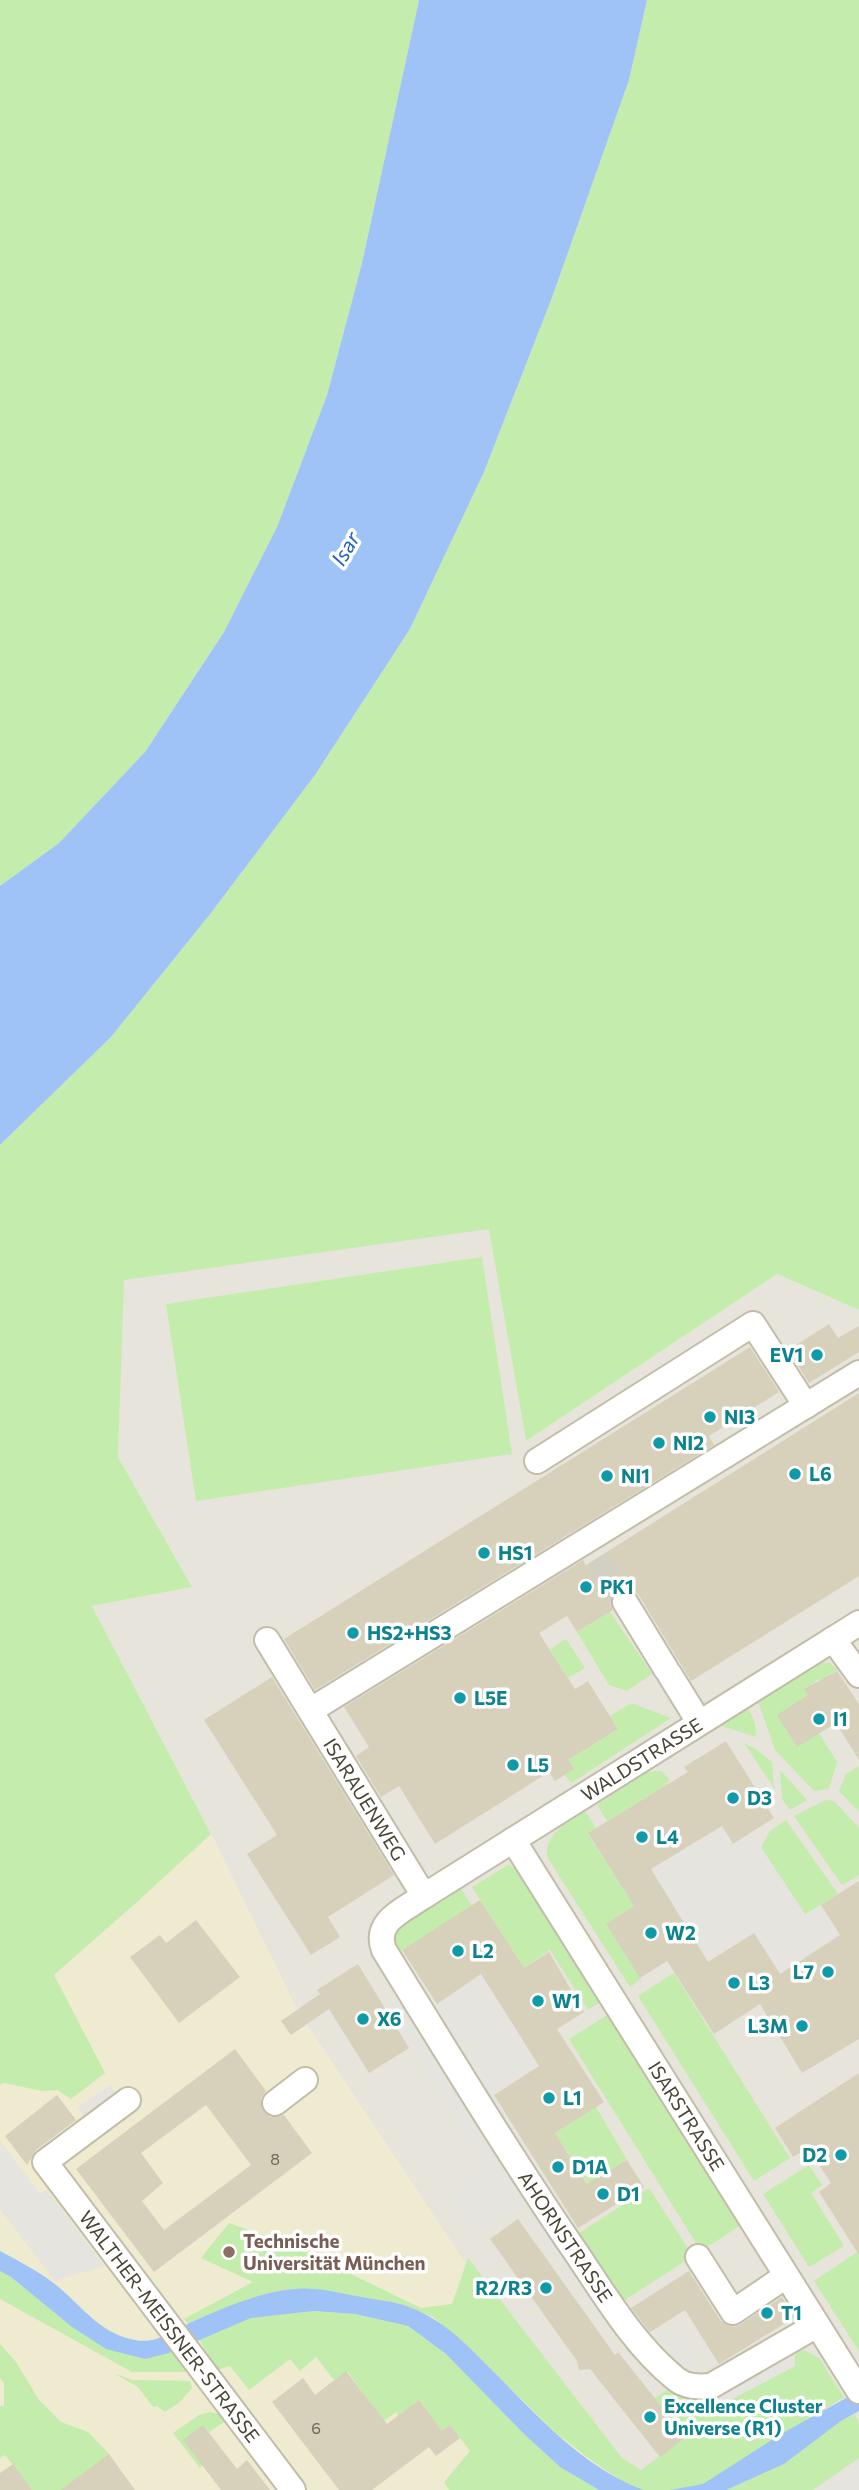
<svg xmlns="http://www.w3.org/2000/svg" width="859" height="2490" font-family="Commissioner,sans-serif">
<rect width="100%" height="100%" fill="#f5f3e7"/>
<polygon fill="#e7e4dc" points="490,1228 526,1441 777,1274 859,1310 859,2490 616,2490 297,2010 211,1834 92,1606 192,1587 118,1457 123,1279"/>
<polygon fill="#efebd0" points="211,1834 297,2010 616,2490 0,2490 0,2014 41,1973"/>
<g fill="#c4ecac">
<polygon points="0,0 419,0 362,263 327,395 277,527 224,632 145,752 59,843 0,886"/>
<polygon points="647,0 859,0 859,1310 777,1274 526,1441 489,1229 124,1280 118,1457 192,1587 92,1606 211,1834 137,1902 54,1975 105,2073 71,2099 57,2090 42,2091 4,2083 0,2085 0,1145 111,1037 211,913 315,775 410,629 484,472 553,295 629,80"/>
<polygon points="482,1257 512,1454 196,1501 166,1304"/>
<polygon points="610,1612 652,1674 627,1691 609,1685 577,1632"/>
<polygon points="566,1639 585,1668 568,1678 550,1649"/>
<polygon points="822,1662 830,1663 838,1670 829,1675 823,1686 819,1679 805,1689 808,1695 819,1733 837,1762 829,1789 814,1791 775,1750 758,1701"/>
<polygon points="634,1704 671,1718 571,1783 565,1775 568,1760 618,1729 610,1716 628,1705"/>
<polygon points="747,1705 755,1723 756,1737 716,1724"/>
<polygon points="744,1743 756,1749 772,1762 774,1788"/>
<polygon points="859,1766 859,1812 839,1791 846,1774"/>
<polygon points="780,1770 807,1800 790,1810 782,1799"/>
<polygon points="661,1771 670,1780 662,1788 607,1821 597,1805 645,1772"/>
<polygon points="826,1800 834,1801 859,1828 859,1875 842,1885 794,1816"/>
<path d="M585,1811L596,1828L588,1834L634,1906L606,1924L641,1979L630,1987L547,1857C545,1833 568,1822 585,1811Z"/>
<polygon points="786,1820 838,1894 805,1915 761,1848 770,1831"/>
<polygon points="508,1865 520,1870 603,2000 588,2010 550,1950 524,1968 472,1887"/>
<polygon points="460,1887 472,1906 397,1953 392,1944 393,1929"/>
<polygon points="674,1973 790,2158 754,2181 638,1996"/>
<polygon points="612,2012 747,2221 701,2251 569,2039"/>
<polygon points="596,2107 627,2160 588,2184 555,2133"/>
<polygon points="809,2165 822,2185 811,2193 844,2246 809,2267 763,2194"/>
<polygon points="649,2188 693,2256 620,2303 576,2235"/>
<polygon points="229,2223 293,2246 421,2308 452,2304 468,2258 622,2458 641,2470 686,2437 655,2398 674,2385 711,2396 717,2407 795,2366 795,2354 804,2350 819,2358 844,2397 703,2485 670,2490 644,2490 625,2483 588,2458 555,2432 464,2343 433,2317 401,2304 313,2289 196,2319 188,2324 184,2319 253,2282 201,2258"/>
<polygon points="859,2251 859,2351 814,2281"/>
<polygon points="0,2271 11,2277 72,2327 106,2349 175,2350 186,2364 188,2372 132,2372 0,2299"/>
<polygon points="314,2311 355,2314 408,2326 446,2354 524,2434 560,2467 599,2490 449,2490 444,2482 470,2451 450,2425 442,2431 419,2400 398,2416 396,2412 384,2421 347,2371 334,2380 316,2357 300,2371 290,2359 249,2390 230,2366 217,2370 199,2339 251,2318"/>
<polygon points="0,2344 16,2362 39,2400 61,2422 88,2432 109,2454 71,2490 32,2490 5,2455 0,2458 0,2406 4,2406 4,2383 0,2378"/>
<polygon points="115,2374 133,2380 190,2381 192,2388 179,2403 165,2412 157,2406 153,2407 138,2387"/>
<polygon points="210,2412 220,2414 227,2420 209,2432 203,2425 203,2465 200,2468 173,2433 199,2415"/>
<polygon points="855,2414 859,2424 859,2458 813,2490 726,2490 784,2464 841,2421"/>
</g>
<g fill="#e5e4df" fill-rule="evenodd">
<polygon points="693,1781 732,1843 751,1832 805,1914 821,1905 840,1935 793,1965 788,1987 754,1933 693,1971 696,1942 663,1889 634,1880 696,1842"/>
<path d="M497,1964L492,1991L527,2047L548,2061L494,2095L528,2150L518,2156L426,2011ZM466,2036L474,2037L477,2041V2047L473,2052L467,2053L460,2047L462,2039Z"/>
<polygon points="400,1998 525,2201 474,2232 449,2193 487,2169 386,2006"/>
<polygon points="110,2085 119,2097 86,2120 78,2107"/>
<polygon points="0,2141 40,2194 47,2190 104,2266 55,2281 0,2209"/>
<polygon points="540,2215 578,2269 568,2273 526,2216"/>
<polygon points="592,2286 619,2328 604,2327 578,2287"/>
<polygon points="676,2328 698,2360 682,2371 660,2339"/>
<polygon points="795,2347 795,2366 717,2407 711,2396"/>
<polygon points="859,2459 859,2490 818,2490"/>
</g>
<g fill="#9fc3f6">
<polygon points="419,0 647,0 629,80 553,295 484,472 410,629 315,775 211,913 111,1037 0,1145 0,886 59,843 145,752 224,632 277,527 327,395 362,263"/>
<path d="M0,2251C22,2263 44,2274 62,2290C86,2311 102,2334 135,2340C159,2345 178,2327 198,2319C233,2304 277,2285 315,2289C331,2290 347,2295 362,2297C376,2300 391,2301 404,2305C443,2319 463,2341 492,2370C537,2415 583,2468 644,2490H599L560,2467L524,2434L446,2354L408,2326L355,2314L314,2311L251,2318L169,2353L145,2359L106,2349L72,2327L11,2277L0,2271Z"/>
<polygon points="859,2391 859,2411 841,2421 784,2464 726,2490 670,2490 703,2484 781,2434"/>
</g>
<g fill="#d7d1bb" fill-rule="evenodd">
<polygon points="829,1324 838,1338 859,1326 859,1352 809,1383 788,1350"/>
<polygon points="750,1347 779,1392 709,1436 714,1445 315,1690 284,1639"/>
<polygon points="859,1393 859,1576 691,1681 638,1594 631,1589 618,1589 612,1596 610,1603 613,1610 577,1632 567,1616 539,1633 575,1689 588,1681 618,1729 568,1760 574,1769 555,1781 549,1772 435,1844 399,1786 381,1797 356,1756 369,1747 344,1707 583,1560 586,1565"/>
<polygon points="837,1671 859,1704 859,1760 836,1723 797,1747 777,1715 808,1695 804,1689"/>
<polygon points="272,1677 394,1875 328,1917 340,1937 311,1955 247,1854 277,1835 204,1720"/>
<polygon points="726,1741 774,1818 733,1844 722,1826 651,1869 708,1962 754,1933 780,1974 840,1935 821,1905 859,1881 859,2039 802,2073 760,2004 714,2034 667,1961 640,1978 606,1924 634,1906 588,1833 688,1772 684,1767"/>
<polygon points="480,1900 524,1968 549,1952 584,2012 557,2029 604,2102 555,2133 587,2184 627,2160 644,2187 578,2228 494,2095 539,2066 481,1974 437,2004 402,1950"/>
<polygon points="196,1920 240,1977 179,2023 130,1957 160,1935 166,1943"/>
<polygon points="358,1964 409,2048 369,2073 329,2009 291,2035 281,2021 320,1994 317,1990"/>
<path d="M235,2049L266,2091L261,2098L263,2111L270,2117L284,2115L312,2153L154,2272L76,2169ZM206,2105L251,2165L164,2230L142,2201L163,2183L141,2153Z"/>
<polygon points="859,2073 859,2255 819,2192 831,2183 808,2148 793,2157 775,2128"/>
<polygon points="57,2095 76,2120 36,2150 27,2165 5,2136"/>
<polygon points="518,2219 615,2355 618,2352 686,2437 660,2457 590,2369 579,2370 577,2361 490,2239"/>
<polygon points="689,2271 720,2320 727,2325 735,2327 741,2324 782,2297 795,2317 719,2364 685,2310 650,2332 631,2308"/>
<polygon points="346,2371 387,2424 419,2400 442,2431 450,2425 460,2438 436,2456 429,2447 372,2490 339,2490 272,2402 303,2378 315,2395"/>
<polygon points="203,2425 237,2469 247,2460 270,2490 221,2490 183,2440"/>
<polygon points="109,2454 135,2490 61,2490"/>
<polygon points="13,2464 32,2490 0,2490 0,2473"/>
</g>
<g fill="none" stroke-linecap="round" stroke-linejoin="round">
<polyline stroke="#d2d0c3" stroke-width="24" stroke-dasharray="24 12" stroke-linecap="butt" points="598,1558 625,1602"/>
<g stroke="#c1bda8" stroke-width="28">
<g id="minor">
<polyline points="537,1461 753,1324 806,1406"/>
<polyline points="625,1602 666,1669"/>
<polyline points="833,1639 859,1675"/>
<path id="s1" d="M267,1640L424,1896C404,1910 373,1921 384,1950C447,2052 509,2155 577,2254C606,2297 635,2346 676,2379C686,2387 698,2387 711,2386L817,2325"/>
<polyline points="670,1675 699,1722"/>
<polyline points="311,1710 859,1373"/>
<path id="s2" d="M513,1840L859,2391"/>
<path id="s3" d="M424,1896L859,1623"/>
<path id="s4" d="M128,2100L45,2162L293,2490"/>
<polyline points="275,2103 305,2080"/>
<polyline points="698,2257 733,2312 786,2276"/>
</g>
</g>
<use href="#minor" stroke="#fff" stroke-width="24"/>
</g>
<g fill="#0f9aa8" stroke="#fff" stroke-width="2.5">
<circle cx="817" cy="1355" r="7"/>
<circle cx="710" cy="1417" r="7"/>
<circle cx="659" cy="1443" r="7"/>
<circle cx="795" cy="1474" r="7"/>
<circle cx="607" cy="1476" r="7"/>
<circle cx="484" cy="1553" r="7"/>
<circle cx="586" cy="1587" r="7"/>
<circle cx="353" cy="1633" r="7"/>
<circle cx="460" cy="1698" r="7"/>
<circle cx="819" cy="1719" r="7"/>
<circle cx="513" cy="1765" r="7"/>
<circle cx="733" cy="1798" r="7"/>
<circle cx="642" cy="1837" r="7"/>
<circle cx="651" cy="1933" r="7"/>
<circle cx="458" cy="1951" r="7"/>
<circle cx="828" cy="1972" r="7"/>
<circle cx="734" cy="1983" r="7"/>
<circle cx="538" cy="2001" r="7"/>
<circle cx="363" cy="2019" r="7"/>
<circle cx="802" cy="2026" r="7"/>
<circle cx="549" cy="2098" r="7"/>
<circle cx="841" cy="2155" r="7"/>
<circle cx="558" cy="2167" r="7"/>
<circle cx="603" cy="2194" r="7"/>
<circle cx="546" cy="2288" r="7"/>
<circle cx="767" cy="2313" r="7"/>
<circle cx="650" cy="2417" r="7"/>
</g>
<circle fill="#8d6e63" stroke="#fff" stroke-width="2.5" cx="229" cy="2252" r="7"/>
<g text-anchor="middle" stroke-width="7" stroke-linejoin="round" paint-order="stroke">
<g font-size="16" fill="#6c6756">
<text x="275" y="2165">8</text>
<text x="316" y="2434">6</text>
</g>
<g font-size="19" font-weight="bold" fill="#0d838f" stroke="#fff" text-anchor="start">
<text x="803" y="1362" text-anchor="end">EV1</text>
<text x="724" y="1424">NI3</text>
<text x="673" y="1450">NI2</text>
<text x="809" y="1481">L6</text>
<text x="621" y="1483">NI1</text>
<text x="498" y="1560">HS1</text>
<text x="600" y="1594">PK1</text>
<text x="367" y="1640">HS2+HS3</text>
<text x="474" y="1705">L5E</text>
<text x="833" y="1726">I1</text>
<text x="527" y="1772">L5</text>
<text x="747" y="1805">D3</text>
<text x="656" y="1844">L4</text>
<text x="665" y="1940">W2</text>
<text x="472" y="1958">L2</text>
<text x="814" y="1979" text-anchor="end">L7</text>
<text x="748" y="1990">L3</text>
<text x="552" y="2008">W1</text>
<text x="377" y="2026">X6</text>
<text x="788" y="2033" text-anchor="end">L3M</text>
<text x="563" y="2105">L1</text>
<text x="827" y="2162" text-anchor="end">D2</text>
<text x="572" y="2174">D1A</text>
<text x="617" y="2201">D1</text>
<text x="532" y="2295" text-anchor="end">R2/R3</text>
<text x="781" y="2320">T1</text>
<text x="664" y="2413">Excellence Cluster<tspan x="664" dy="22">Universe (R1)</tspan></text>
</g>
<g font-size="19" fill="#484435" stroke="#fff">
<text dy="7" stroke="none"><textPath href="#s3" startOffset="257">WALDSTRASSE</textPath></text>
<text dy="7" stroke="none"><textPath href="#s1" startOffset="187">ISARAUENWEG</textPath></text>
<text dy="7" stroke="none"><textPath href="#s2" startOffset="326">ISARSTRASSE</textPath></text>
<text dy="7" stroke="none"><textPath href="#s1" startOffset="714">AHORNSTRASSE</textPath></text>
<text dy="7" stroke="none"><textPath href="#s4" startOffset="310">WALTHER-MEISSNER-STRASSE</textPath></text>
</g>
<g font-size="19" font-weight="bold" fill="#785e54" stroke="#fff" text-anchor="start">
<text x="243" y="2248">Technische<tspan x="243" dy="22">Universität München</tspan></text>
</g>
<g font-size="21" font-style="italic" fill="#2662bd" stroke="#fff">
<text transform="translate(346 549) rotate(-60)" y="7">Isar</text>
</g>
</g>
</svg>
